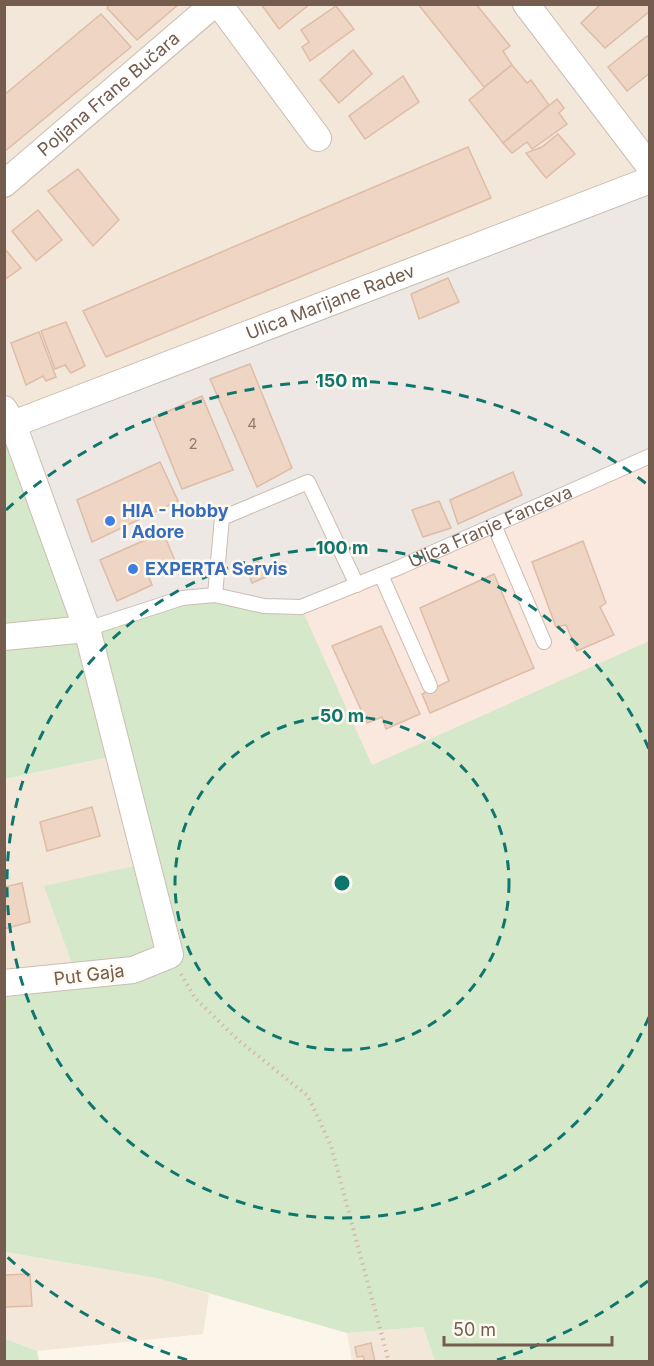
<svg xmlns="http://www.w3.org/2000/svg" width="654" height="1366" font-family="Inter,sans-serif">
<rect width="100%" height="100%" fill="#fbf5ea"/>
<g fill="#f2e7d9">
<polygon points="4,5 649,5 649,180 13,424 4,409"/>
<polygon points="115,756 145,864 77,978 5,983 5,779"/>
<polygon points="4,1252 156,1278 209,1294 203,1334 37,1351 5,1338"/>
<polygon points="423,1327 435,1361 352,1361 347,1333"/>
</g>
<polygon fill="#fae8df" points="649,456 649,641 372,766 301,607"/>
<polygon fill="#ede8e3" points="649,180 649,456 301,607 87,629 13,424"/>
<g fill="#d6e8ca">
<polygon points="4,409 87,629 182,598 301,607 372,765 649,641 649,1361 435,1361 423,1327 347,1333 156,1278 5,1252 5,983 77,977 44,886 144,864 114,756 5,779"/>
<polygon points="4,1338 37,1351 39,1361 5,1361"/>
</g>
<g fill="#eed5c4" stroke="#dfbca6" stroke-width="1.5">
<polygon points="110,4 179,4 137,40 107,8"/>
<polygon points="261,4 310,4 279,29"/>
<polygon points="418,4 476,4 510,46 503,51 512,65 484,87"/>
<polygon points="601,4 650,4 650,11 605,48 581,23"/>
<polygon points="336,6 354,29 310,61 302,47 309,42 301,30"/>
<polygon points="101,14 131,47 4,152 4,95"/>
<polygon points="647,36 650,39 650,73 627,91 608,67"/>
<polygon points="353,50 372,74 339,103 320,80"/>
<polygon points="512,65 527,83 531,80 549,105 503,143 469,100"/>
<polygon points="403,76 419,102 365,139 349,116"/>
<polygon points="557,99 564,108 559,113 567,124 532,149 527,142 512,153 503,143"/>
<polygon points="558,134 575,154 546,178 526,153 542,147"/>
<polygon points="468,147 491,198 106,357 83,311"/>
<polygon points="78,169 119,220 93,246 48,191"/>
<polygon points="38,210 62,240 36,261 12,231"/>
<polygon points="4,248 21,268 4,280"/>
<polygon points="448,278 459,302 419,319 411,294"/>
<polygon points="66,322 85,366 71,373 65,365 55,369 41,331"/>
<polygon points="39,332 56,377 46,381 43,376 26,385 11,343"/>
<polygon points="250,364 292,468 257,487 210,379"/>
<polygon points="202,396 233,470 182,489 153,418"/>
<polygon points="160,462 178,501 92,542 77,500"/>
<polygon points="513,472 522,495 458,524 450,500"/>
<polygon points="439,501 451,528 423,537 412,510"/>
<polygon points="163,532 176,563 148,575 152,585 117,601 100,560"/>
<polygon points="583,541 606,603 600,607 614,635 577,651 566,625 556,627 532,562"/>
<polygon points="258,561 266,577 252,583 246,567"/>
<polygon points="494,574 534,668 430,713 422,694 449,681 420,608"/>
<polygon points="381,626 420,714 386,729 382,717 367,723 332,646"/>
<polygon points="92,807 100,836 47,851 40,822"/>
<polygon points="22,883 30,922 4,929 4,887"/>
<polygon points="4,1267 5,1275 30,1274 32,1306 4,1307"/>
<polygon points="371,1343 375,1362 365,1362 363,1356 357,1357 355,1347"/>
</g>
<g fill="none" stroke-linecap="round" stroke-linejoin="round">
<g stroke="#ccbdb1" stroke-width="16">
<g id="service">
<polyline points="494,525 544,642"/>
<polyline points="381,575 430,686"/>
<polyline points="215,595 222,518 308,482 357,585"/>
<path id="s1" d="M87,629L182,598L215,595L264,606L301,607L400,567L650,456"/>
</g>
</g>
<g stroke="#ccbdb1" stroke-width="28">
<g id="minor">
<polyline points="219,4 318,138"/>
<polyline points="526,4 650,167"/>
<path id="s2" d="M4,184L214,4"/>
<polyline points="4,409 13,424 87,629 170,955 133,970 4,983"/>
<path id="s3" d="M13,424L650,180"/>
<polyline points="4,637 87,629"/>
</g>
</g>
<polyline stroke="#d3b9a7" stroke-width="4" stroke-dasharray="1.5 4.5" stroke-linecap="butt" points="181,974 195,998 238,1040 308,1096 331,1146 389,1362"/>
<use href="#service" stroke="#fff" stroke-width="14"/>
<use href="#minor" stroke="#fff" stroke-width="26"/>
</g>
<g fill="none" stroke="#0f766e" stroke-width="3" stroke-dasharray="10 8">
<circle cx="342" cy="883" r="167"/>
<path d="M649 1017A335 335 0 1 1 649 749"/>
<path d="M648 1281A502 502 0 0 1 497 1360M187 1360A502 502 0 0 1 6 1256M6 510A502 502 0 0 1 648 485"/>
</g>
<g fill="#3f7fe0" stroke="#fef9f1" stroke-width="2">
<circle cx="110" cy="521" r="6"/>
<circle cx="133" cy="569" r="6"/>
</g>
<g text-anchor="middle" stroke-width="5" stroke-linejoin="round" paint-order="stroke">
<g font-size="15" fill="#927b6c">
<text x="252" y="429">4</text>
<text x="193" y="449">2</text>
</g>
<g font-size="18" fill="#745d4f" stroke="#fef9f1">
<text dy="6" stroke="none"><textPath href="#s2" startOffset="138">Poljana Frane Bučara</textPath></text>
<text dy="6" stroke="none"><textPath href="#s3" startOffset="340">Ulica Marijane Radev</textPath></text>
<text dy="6" stroke="none"><textPath href="#s1" startOffset="426">Ulica Franje Fanceva</textPath></text>
<text transform="translate(89 975) rotate(-7)" y="6">Put Gaja</text>
</g>
<g font-size="18" font-weight="bold" fill="#366cbe" stroke="#fef9f1" text-anchor="start">
<text x="122" y="517">HIA - Hobby<tspan x="122" dy="21">I Adore</tspan></text>
<text x="145" y="575">EXPERTA Servis</text>
</g>
</g>
<circle cx="342" cy="883" r="9" fill="#0f766e" stroke="#fef9f1" stroke-width="3"/>
<g font-size="18" text-anchor="middle" font-weight="bold" fill="#0f766e" stroke="#fef9f1" stroke-width="5" stroke-linejoin="round" paint-order="stroke">
<text x="342" y="387">150 m</text>
<text x="342" y="554">100 m</text>
<text x="342" y="722">50 m</text>
</g>
<rect width="654" height="1366" fill="none" stroke="#745d4f" stroke-width="12"/>
<path d="M444 1336v9h168v-9" fill="none" stroke="#745d4f" stroke-width="3"/>
<text x="453" y="1336" font-size="18" fill="#745d4f" stroke="#fef9f1" stroke-width="4.5" paint-order="stroke">50 m</text>
</svg>
